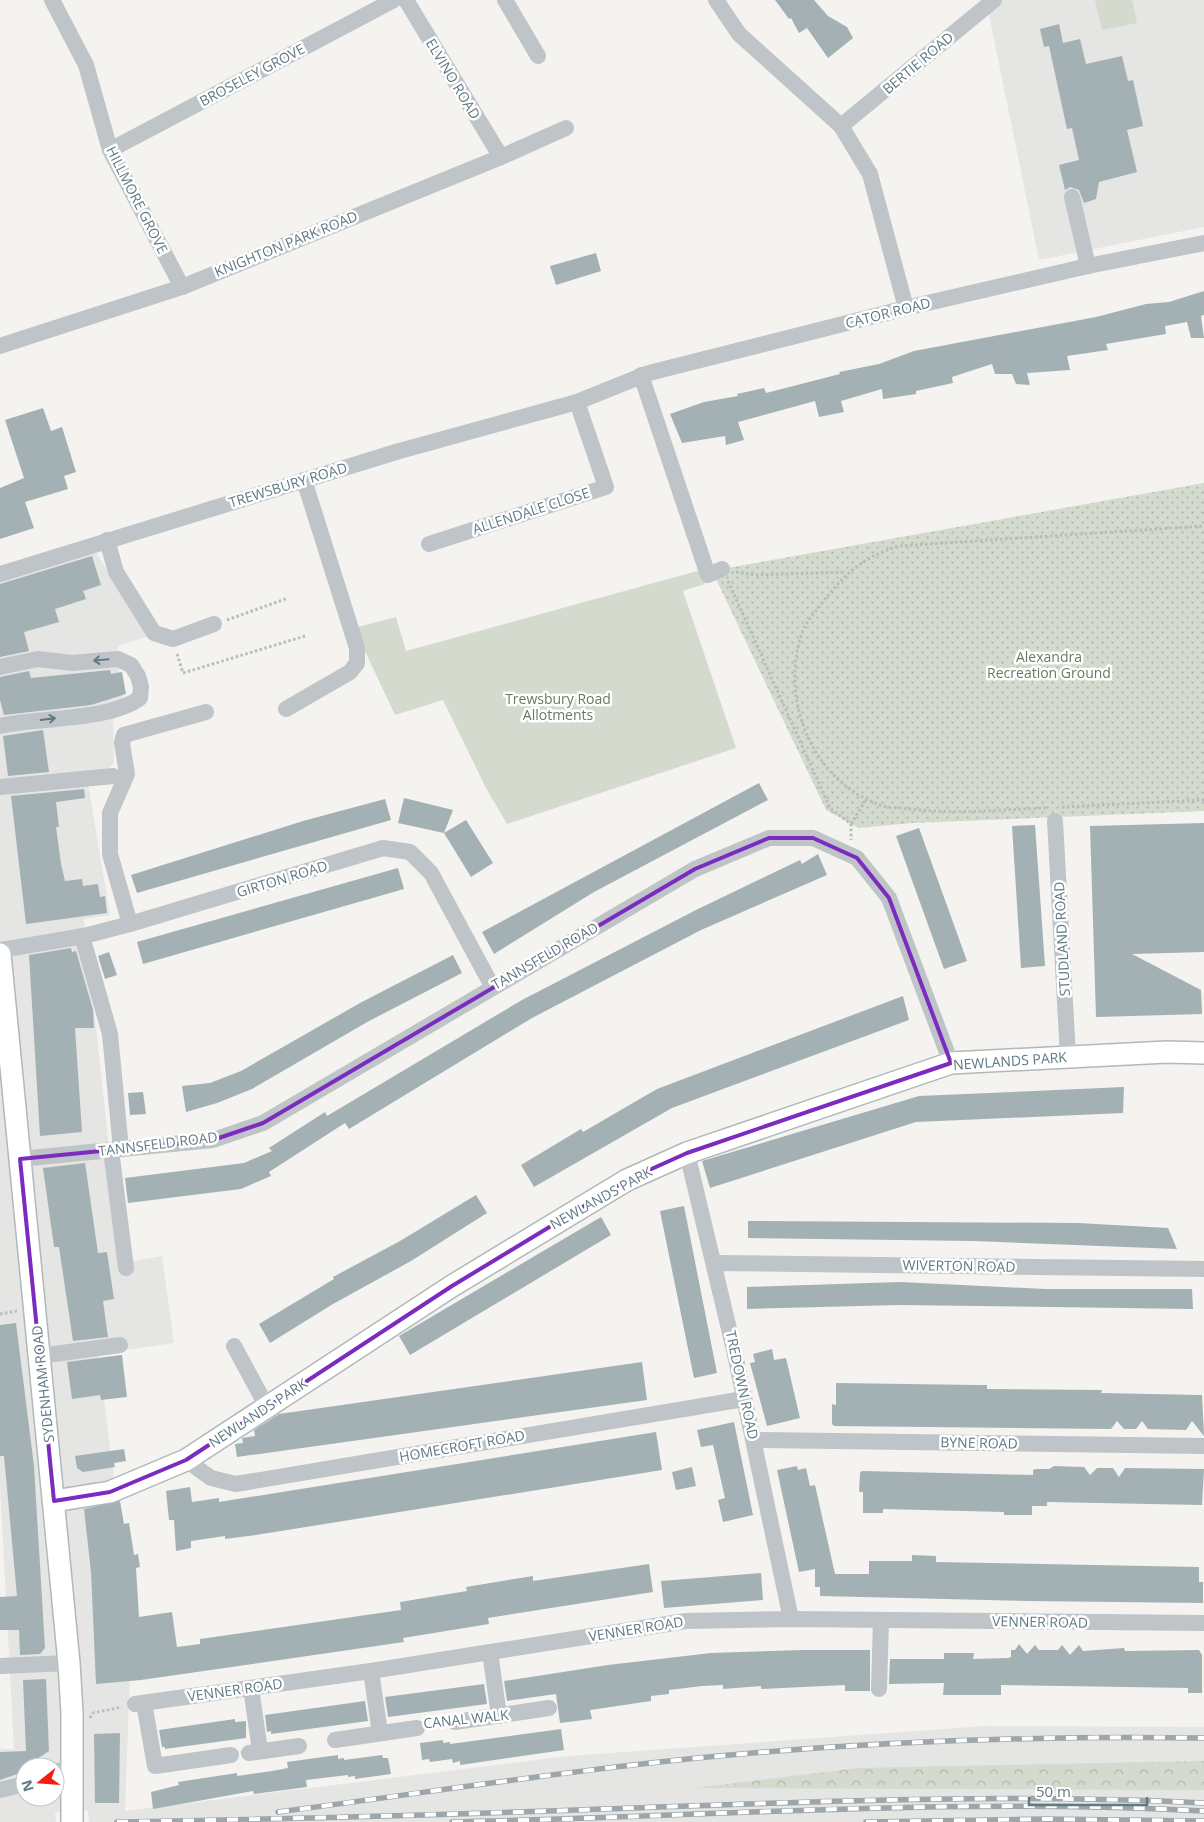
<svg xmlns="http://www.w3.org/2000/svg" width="1204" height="1822" font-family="'Open Sans',sans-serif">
<defs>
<pattern id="grass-dots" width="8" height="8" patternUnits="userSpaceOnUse" patternTransform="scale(1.25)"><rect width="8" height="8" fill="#d4dace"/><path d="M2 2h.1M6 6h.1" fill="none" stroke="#afb6ad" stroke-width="1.8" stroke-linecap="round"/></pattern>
<pattern id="forest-crowns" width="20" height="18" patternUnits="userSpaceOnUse" patternTransform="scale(1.25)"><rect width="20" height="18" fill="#d4dace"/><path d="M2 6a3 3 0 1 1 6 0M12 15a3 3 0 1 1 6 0" fill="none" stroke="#afb6ad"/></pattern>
</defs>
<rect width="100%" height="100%" fill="#f4f3ef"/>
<g fill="#e5e5e3" fill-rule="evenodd">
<polygon points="986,0 1204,0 1204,227 1039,260"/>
<path d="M95,551L149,636L118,646L117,658L125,705L113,708L114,764L88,783L110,915L84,919L122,1263L162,1256L174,1343L98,1354L132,1617L125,1811L568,1756L986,1726L1204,1727V1822H89L88,1811L55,1812L56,1822H0V1749H14L0,1486V581ZM25,1767H55V1797H25Z"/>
</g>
<polygon fill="url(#grass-dots)" points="1204,483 1204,811 912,823 859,828 826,810 715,577 722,569"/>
<polygon fill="url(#forest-crowns)" points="1204,1761 1204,1790 696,1788 858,1768"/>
<g fill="#d4dace">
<polygon points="1095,0 1132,0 1137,23 1102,30"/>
<polygon points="701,570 705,584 683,591 736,748 507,824 486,788 443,700 395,715 354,628 396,617 406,651"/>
</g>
<g fill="#a4b1b4">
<polygon points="775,0 814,0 828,16 847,27 853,38 828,58 807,28 799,33 791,18 789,19"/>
<polygon points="1059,24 1063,43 1080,39 1086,64 1122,56 1128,81 1133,80 1143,126 1127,130 1137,172 1099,182 1096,199 1084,203 1079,190 1070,187 1065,190 1059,165 1079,160 1072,128 1067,129 1049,46 1044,47 1040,29"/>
<polygon points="596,253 601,271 556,285 550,266"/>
<polygon points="1204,291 1204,315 1201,316 1204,338 1191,338 1187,322 1165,326 1166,334 1106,344 1108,350 1067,356 1070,370 1027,373 1030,385 1016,384 1012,374 995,374 992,364 952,377 953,383 916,391 916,394 883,399 882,389 841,401 844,412 819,417 815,401 738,422 744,440 726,445 725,436 682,443 670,414 704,402 738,396 737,394 764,388 766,393 840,374 839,372 879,364 914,351 1096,317 1146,304 1169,302"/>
<polygon points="43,408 51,431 62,427 76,472 64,476 68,489 25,502 34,528 0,539 0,488 24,478 5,420"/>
<polygon points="92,556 101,585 83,591 86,599 55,609 59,622 24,632 29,651 0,657 0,584"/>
<polygon points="110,670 111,674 122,672 126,694 91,705 4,715 0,700 0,677 29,671 31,678"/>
<polygon points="43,730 49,772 8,776 3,736"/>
<polygon points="759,783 768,800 594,892 494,954 482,932"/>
<polygon points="84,789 85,798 56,802 59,827 56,827 61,864 65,881 82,879 83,886 98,884 100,897 105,896 107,913 26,924 11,796"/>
<polygon points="404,798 453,810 444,833 398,823"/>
<polygon points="385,799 391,820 137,893 131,875 303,821"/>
<polygon points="466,820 493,863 471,877 444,833"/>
<polygon points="1204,823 1204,952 1132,954 1201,990 1202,1014 1096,1017 1090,826"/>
<polygon points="1035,825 1045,966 1021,968 1012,826"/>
<polygon points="919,828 967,961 944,969 896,836"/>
<polygon points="818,854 827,875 701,930 532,1018 349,1129 345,1123 269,1172 271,1176 241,1189 128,1203 125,1178 244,1163 272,1151 269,1148 325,1112 327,1116 522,1000 696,910 800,860 802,864"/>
<polygon points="398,868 404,889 143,964 137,942"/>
<polygon points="71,948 72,952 76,951 93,1010 94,1028 75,1028 82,1132 40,1136 29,955"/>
<polygon points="109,952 117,975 105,979 98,956"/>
<polygon points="453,955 462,973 369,1021 252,1089 217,1103 186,1112 182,1086 210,1083 241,1071 360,1003"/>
<polygon points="903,996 909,1020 672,1108 534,1187 521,1165 581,1129 583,1132 657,1089"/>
<polygon points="1124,1087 1123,1113 916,1122 710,1188 702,1161 919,1096"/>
<polygon points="143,1092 146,1114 130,1115 128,1093"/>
<polygon points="85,1163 98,1253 107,1252 114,1299 103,1301 108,1337 73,1341 59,1247 54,1247 43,1168"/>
<polygon points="476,1195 487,1213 411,1261 333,1304 270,1343 259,1324 334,1279 333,1277 400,1241"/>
<polygon points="684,1206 717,1373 694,1378 660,1211"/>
<polygon points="601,1217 611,1235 410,1355 399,1336"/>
<polygon points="748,1221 1078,1223 1168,1228 1177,1249 974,1241 748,1238"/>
<polygon points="900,1282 1045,1289 1192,1289 1193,1309 900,1305 747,1309 747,1287"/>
<polygon points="16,1323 34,1466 45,1648 40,1654 20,1655 19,1630 0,1630 0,1597 17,1596 4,1456 0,1456 0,1325"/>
<polygon points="772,1349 774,1360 786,1358 800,1418 767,1426 750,1363 755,1362 753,1354"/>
<polygon points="122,1355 127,1397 101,1400 100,1395 72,1399 67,1362"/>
<polygon points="642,1362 647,1400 237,1457 235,1444 243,1443 242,1438 255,1436 254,1430 279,1414"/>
<polygon points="836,1383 977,1385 987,1385 987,1389 1102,1390 1101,1393 1202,1395 1204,1436 1192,1421 1186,1430 1148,1429 1142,1421 1136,1429 1124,1429 1117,1421 1111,1429 834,1426 832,1424 832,1404 836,1405"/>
<polygon points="734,1422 753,1515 723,1522 718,1500 725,1498 713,1445 701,1447 697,1430"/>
<polygon points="656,1432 662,1470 256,1535 225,1539 225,1536 191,1541 191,1548 176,1551 174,1520 169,1520 166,1491 190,1487 192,1502 219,1498 219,1502"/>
<polygon points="124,1449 126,1461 114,1463 115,1467 83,1472 77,1468 75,1456"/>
<polygon points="797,1466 798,1470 806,1468 810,1486 815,1485 835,1574 869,1574 869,1561 912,1561 912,1555 936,1556 936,1562 1199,1567 1199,1582 1203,1582 1203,1603 1027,1601 820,1596 820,1587 815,1587 815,1569 799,1572 777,1470"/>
<polygon points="1054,1466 1084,1467 1090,1475 1097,1468 1113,1468 1119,1477 1125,1468 1204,1469 1202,1505 1047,1502 1047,1506 1032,1506 1032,1515 1004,1515 1004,1512 883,1509 883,1513 863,1513 863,1492 859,1492 860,1473 862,1471 1033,1475 1033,1470 1036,1469 1049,1469"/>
<polygon points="692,1467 696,1486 676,1490 672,1472"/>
<polygon points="120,1501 124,1524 129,1523 134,1555 138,1554 140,1567 136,1568 139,1617 172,1612 177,1647 200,1644 200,1639 401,1610 400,1602 467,1591 466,1587 533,1576 533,1581 649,1564 653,1592 488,1618 489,1624 403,1638 404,1642 141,1680 96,1684 91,1572 84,1509"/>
<polygon points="761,1573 763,1600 664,1608 661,1581"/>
<polygon points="1019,1644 1027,1654 1035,1645 1039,1650 1058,1650 1062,1645 1070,1655 1079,1645 1083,1651 1124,1648 1125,1651 1199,1650 1202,1655 1202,1693 1188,1693 1188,1688 1001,1685 1001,1695 943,1695 944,1683 889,1684 890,1659 944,1659 944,1653 974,1653 973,1659 1008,1658 1011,1657 1011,1650 1015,1650"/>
<polygon points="802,1650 870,1650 870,1691 845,1691 845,1685 761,1689 761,1686 723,1689 723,1685 702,1686 669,1690 669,1694 651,1696 651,1701 590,1710 592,1719 560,1723 556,1694 507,1701 504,1681 608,1665 711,1653"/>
<polygon points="46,1679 49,1751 25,1767 20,1773 0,1780 0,1752 26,1751 23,1680"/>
<polygon points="484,1684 487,1704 388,1717 385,1697"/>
<polygon points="365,1701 368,1721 271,1734 271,1731 267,1732 265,1715"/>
<polygon points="235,1719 235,1722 246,1721 246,1738 165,1749 165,1747 162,1747 159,1730"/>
<polygon points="561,1729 564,1750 460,1765 460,1761 453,1763 452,1759 430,1762 429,1759 422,1760 420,1743 443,1740 443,1743 450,1742 450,1744"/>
<polygon points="120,1733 119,1803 95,1803 94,1734"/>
<polygon points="338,1755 338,1759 344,1758 344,1760 382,1755 383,1758 388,1758 391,1774 355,1779 355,1776 348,1777 348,1775 306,1780 307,1787 254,1794 253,1791 153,1809 151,1792 179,1785 178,1782 237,1773 237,1776 272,1771 288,1768 287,1762"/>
</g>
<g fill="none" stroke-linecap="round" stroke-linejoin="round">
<g stroke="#b1b8ba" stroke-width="24">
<g id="major">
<polyline points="0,954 69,1663 72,1713 72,1822"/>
<polyline points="54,1501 110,1492 186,1460 452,1286 627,1180 687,1153 951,1063 1167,1052 1204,1053"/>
</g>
</g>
<g stroke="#b8bcbe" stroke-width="3" stroke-dasharray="2.5 2.5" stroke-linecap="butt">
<polyline points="736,572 756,575 846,572"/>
<polyline points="728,581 830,808 851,824 851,840"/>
<polyline points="227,620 288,598"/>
<polyline points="177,654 183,673 305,636"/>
<polyline points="1062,807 1204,800"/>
<path d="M1046,808C1000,810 955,814 909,809C901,808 891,808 883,806C811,783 777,695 804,628C807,621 814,613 819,607C843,575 860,559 898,546L1204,526"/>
<polyline points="851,824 867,798"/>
<polyline points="0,1314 17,1311"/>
<polyline points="90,1718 93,1713 122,1707"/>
</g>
<g stroke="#bec4c7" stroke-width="16">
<polyline points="52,0 86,65 110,150 182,287"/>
<polyline points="406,0 501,157"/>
<polyline points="505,0 538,56"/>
<polyline points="716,0 739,34 841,126 870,174 906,308"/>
<polyline points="841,126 994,0"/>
<polyline points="110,150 394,0"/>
<polyline points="1072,197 1088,266"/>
<polyline points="0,346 182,287 501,157 566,128"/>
<polyline points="641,375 708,575 722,569"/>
<polyline points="107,540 116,572 154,633 173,639 214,624"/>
<polyline points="429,544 606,487 577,402"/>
<polyline points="0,574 396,452 577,402 649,373 906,308 1088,266 1204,243"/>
<path d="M0,667L38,659L72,663L118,659L131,665L138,676L141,687L140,698C109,721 39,717 0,726"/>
<polyline points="286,709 350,672 357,663 357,648 304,480"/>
<polyline points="0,787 113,776"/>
<polyline points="1055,821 1068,1057"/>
<polyline points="130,924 110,854 110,813 127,774 122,743 124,735 206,712"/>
<polyline points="82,936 110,1034 121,1149"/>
<polyline points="0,950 84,936 130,924 383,848 410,852 431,873 492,986"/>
<polyline points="111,1150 126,1268"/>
<polyline points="687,1153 734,1350 791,1619"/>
<polyline points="20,1159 213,1140 263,1123 695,869 769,838 813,838 857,858 889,898 951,1063"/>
<polyline points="714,1263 1204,1269"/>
<polyline points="234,1346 267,1407"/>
<polyline points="40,1356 120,1345"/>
<polyline points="754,1440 1204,1446"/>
<polyline points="186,1460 211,1478 236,1484 744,1399"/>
<polyline points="490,1652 499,1716"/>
<polyline points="0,1666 69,1663"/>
<polyline points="371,1671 380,1733"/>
<polyline points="251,1688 260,1751"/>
<polyline points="879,1689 881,1620"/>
<polyline points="144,1703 155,1766 231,1755"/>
<polyline points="135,1704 371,1671 686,1621 791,1619 1204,1623"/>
<polyline points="455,1722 549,1708"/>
<polyline points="335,1740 417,1728"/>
<polyline points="249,1753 299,1746"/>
<polyline points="55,1771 71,1770"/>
<polyline points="0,1790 25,1784"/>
</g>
<use href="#major" stroke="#fff" stroke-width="21"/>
<g stroke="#9da7ab" stroke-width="5.5">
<g id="rail">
<path d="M278,1812C440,1791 602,1765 765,1752C911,1740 1058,1736 1204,1738"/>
<path d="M117,1822C279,1819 441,1815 603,1809C803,1802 1004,1793 1204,1803"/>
<path d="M452,1822C703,1817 954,1797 1204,1811"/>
<polyline points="866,1822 1044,1819 1204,1821"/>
</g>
</g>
<use href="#rail" stroke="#fff" stroke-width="4" stroke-dasharray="11" stroke-linecap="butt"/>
</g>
<defs><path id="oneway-shaft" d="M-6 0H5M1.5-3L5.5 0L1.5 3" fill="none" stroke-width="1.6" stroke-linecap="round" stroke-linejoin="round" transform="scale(1.25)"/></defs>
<g stroke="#607a83">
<use href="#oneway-shaft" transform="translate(101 660) rotate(175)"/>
<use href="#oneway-shaft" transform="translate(48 719) rotate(-7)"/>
</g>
<path fill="none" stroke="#7b2cbf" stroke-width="4" stroke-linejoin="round" d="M769,838H813L857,858L889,898L951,1063L687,1153L627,1180L452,1286L186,1460L110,1492L54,1501L20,1159L213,1140L263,1123L695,869Z"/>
<g text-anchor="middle" stroke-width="5" stroke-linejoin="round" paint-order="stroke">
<g font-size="14" fill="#607a83" stroke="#fff">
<text transform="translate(918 63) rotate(-40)" y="5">BERTIE ROAD</text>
<text transform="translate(252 75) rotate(-28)" y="5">BROSELEY GROVE</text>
<text transform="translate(453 79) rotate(59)" y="5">ELVINO ROAD</text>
<text transform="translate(137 200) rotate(63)" y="5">HILLMORE GROVE</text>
<text transform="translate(286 244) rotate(-22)" y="5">KNIGHTON PARK ROAD</text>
<text transform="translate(888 313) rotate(-14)" y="5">CATOR ROAD</text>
<text transform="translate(288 485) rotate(-17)" y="5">TREWSBURY ROAD</text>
<text transform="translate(531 511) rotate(-18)" y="5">ALLENDALE CLOSE</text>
<text transform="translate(282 879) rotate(-17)" y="5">GIRTON ROAD</text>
<text transform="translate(1062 939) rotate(-93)" y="5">STUDLAND ROAD</text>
<text transform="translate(545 956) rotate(-30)" y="5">TANNSFELD ROAD</text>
<text transform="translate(1010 1061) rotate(-4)" y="5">NEWLANDS PARK</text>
<text transform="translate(158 1144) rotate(-7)" y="5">TANNSFELD ROAD</text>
<text transform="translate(601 1198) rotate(-29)" y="5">NEWLANDS PARK</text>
<text transform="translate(959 1266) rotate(1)" y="5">WIVERTON ROAD</text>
<text transform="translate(43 1384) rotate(-96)" y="5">SYDENHAM ROAD</text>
<text transform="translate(742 1385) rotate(78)" y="5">TREDOWN ROAD</text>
<text transform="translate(258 1413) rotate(-33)" y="5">NEWLANDS PARK</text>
<text transform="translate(979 1443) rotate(1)" y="5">BYNE ROAD</text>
<text transform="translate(462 1446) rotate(-10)" y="5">HOMECROFT ROAD</text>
<text transform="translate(1040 1622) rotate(1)" y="5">VENNER ROAD</text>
<text transform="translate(636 1629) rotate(-9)" y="5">VENNER ROAD</text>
<text transform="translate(235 1690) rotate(-8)" y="5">VENNER ROAD</text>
<text transform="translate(466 1719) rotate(-6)" y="5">CANAL WALK</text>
</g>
<g font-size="14" fill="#6a7a60" stroke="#fff">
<text x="1049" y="662">Alexandra<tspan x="1049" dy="16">Recreation Ground</tspan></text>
<text x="558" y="704">Trewsbury Road<tspan x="558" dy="16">Allotments</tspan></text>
</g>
</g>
<g transform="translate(40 1782) rotate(253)"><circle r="24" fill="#ffffff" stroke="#bfcacd"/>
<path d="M0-4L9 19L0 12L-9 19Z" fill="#f21e12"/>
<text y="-8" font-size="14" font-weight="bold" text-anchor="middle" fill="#607a83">N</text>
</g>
<path d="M1029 1797v8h118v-8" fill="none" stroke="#607a83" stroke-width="2.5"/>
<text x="1036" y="1797" font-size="15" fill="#607a83" stroke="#ffffff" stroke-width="4" paint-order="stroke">50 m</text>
</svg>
